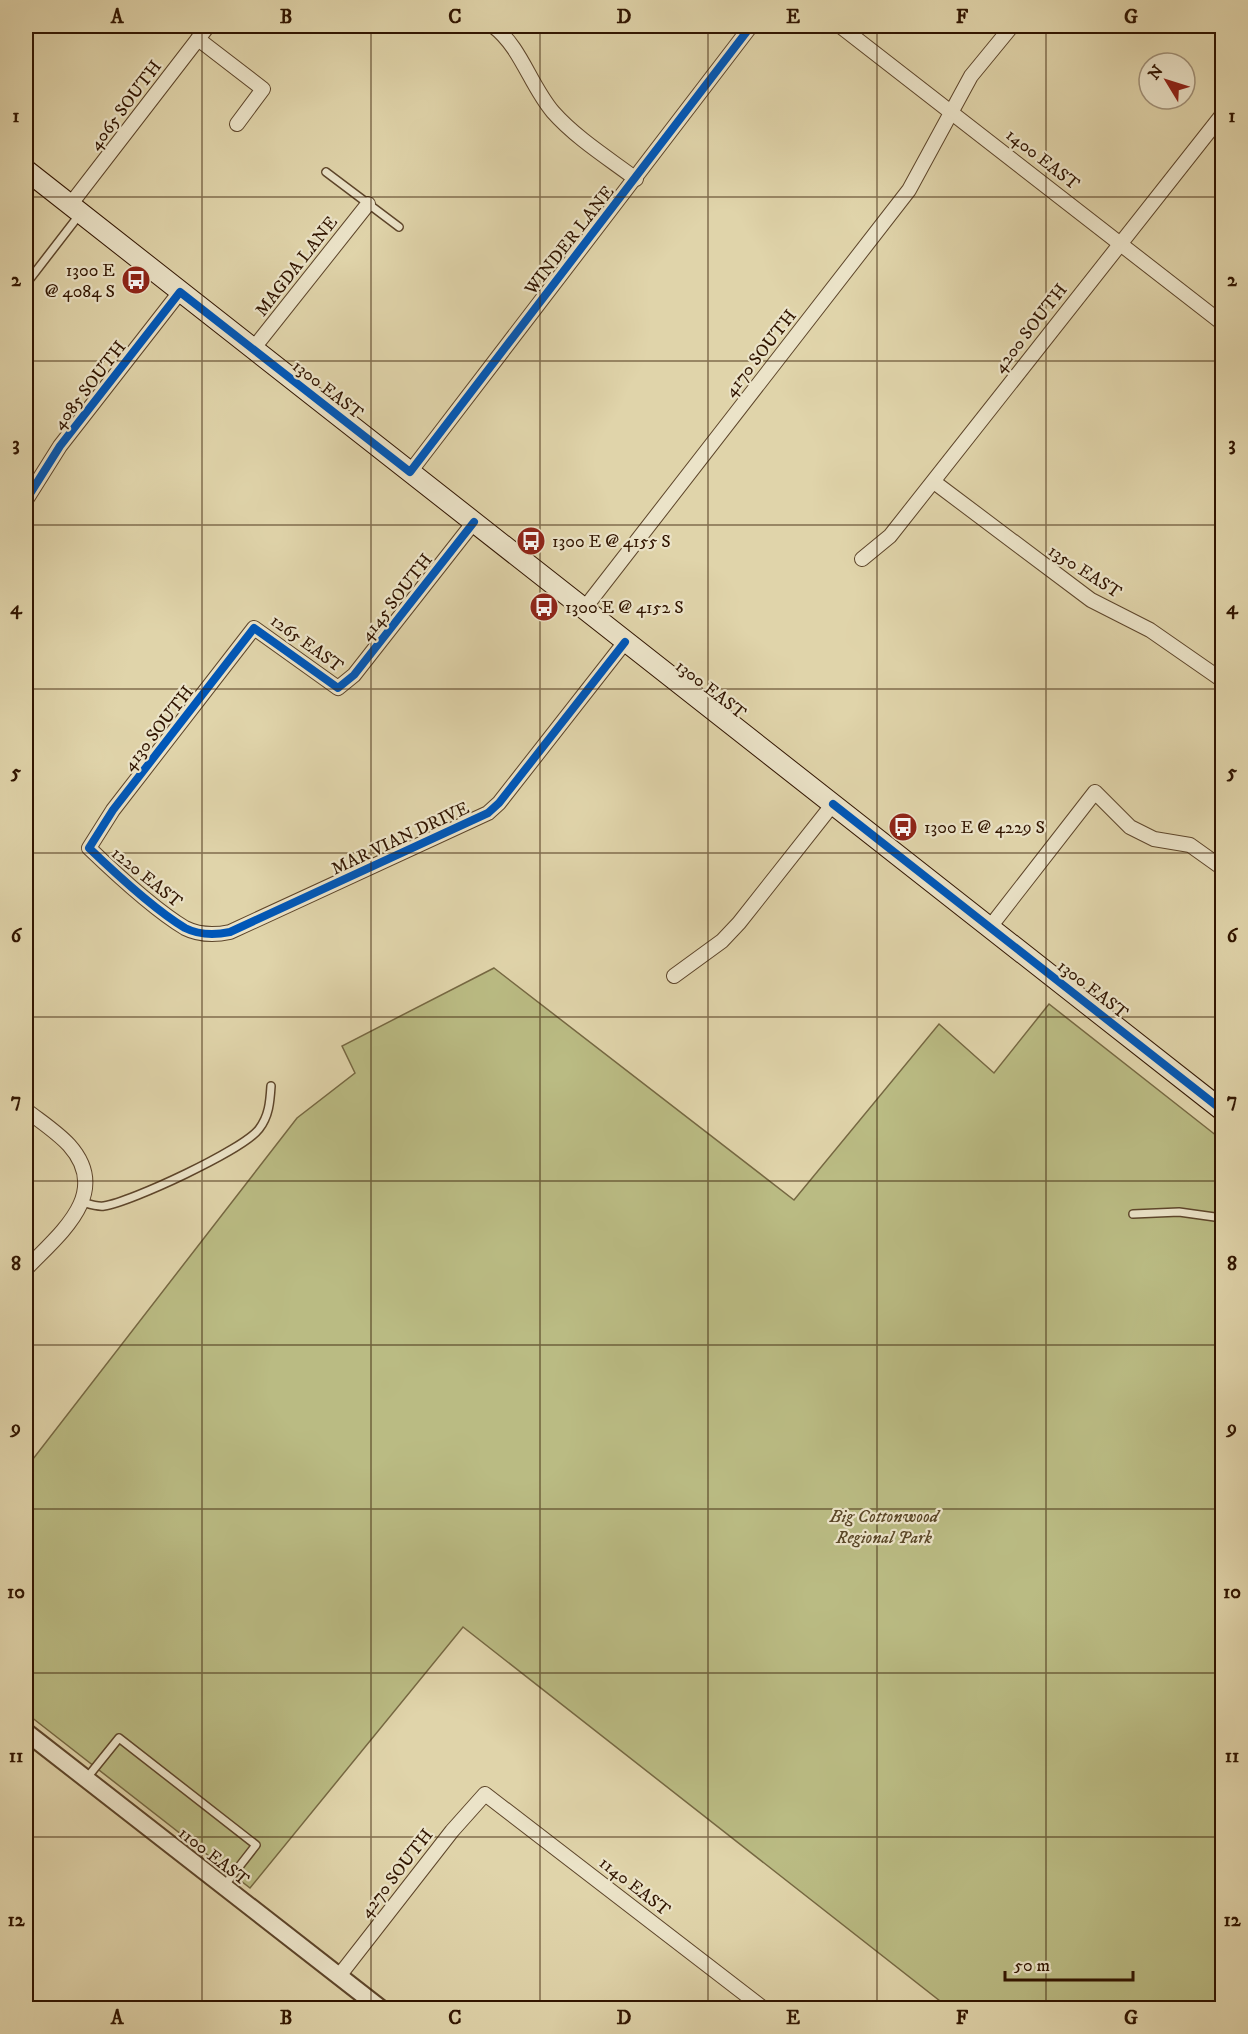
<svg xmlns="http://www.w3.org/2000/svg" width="1248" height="2034" font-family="'IM FELL DW Pica',serif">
<rect width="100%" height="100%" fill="#e0d4aa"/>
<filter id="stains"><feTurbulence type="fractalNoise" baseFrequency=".00333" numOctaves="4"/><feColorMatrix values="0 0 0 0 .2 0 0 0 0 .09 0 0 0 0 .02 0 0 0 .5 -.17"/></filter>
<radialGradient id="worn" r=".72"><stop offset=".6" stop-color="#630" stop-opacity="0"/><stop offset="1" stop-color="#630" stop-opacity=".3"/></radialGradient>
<polygon fill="#babb83" stroke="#766842" stroke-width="1.5" points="494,968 794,1200 939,1024 994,1073 1049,1004 1222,1140 1222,2008 949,2008 463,1627 250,1888 26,1713 26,1468 297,1118 355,1073 342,1046"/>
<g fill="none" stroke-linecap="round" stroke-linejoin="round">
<g stroke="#5d452a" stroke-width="10">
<g id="service">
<polyline points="326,172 399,227"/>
<polyline points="26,284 80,214"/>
<path d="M82,1202C89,1204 97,1207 104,1206C131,1202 243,1150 259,1129C269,1116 270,1102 271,1086"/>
<polyline points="1133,1214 1179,1212 1222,1218"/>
<polyline points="86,1779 119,1738 256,1845 224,1886"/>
</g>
</g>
<g stroke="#5d452a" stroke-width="16">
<g id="minor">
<path d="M493,26C521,47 530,85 553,112C576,138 608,158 636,179"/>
<polyline points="840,26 1222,323"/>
<polyline points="198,39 263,89 237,124"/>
<polyline points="70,205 208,26"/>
<polyline points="253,349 368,204"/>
<polyline points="410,472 751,26"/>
<polyline points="934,482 1091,600 1150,630 1222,680"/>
<polyline points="26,500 60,446 180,292"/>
<path d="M474,522L354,675L338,688L254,628L113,810L89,848C115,873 155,910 185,928C199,935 216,935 230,932L488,813L499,803L625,642"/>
<polyline points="862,559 890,536 1222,115"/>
<polyline points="584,609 909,190 971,76 1012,26"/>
<polyline points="990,927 1095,792 1130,827 1154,839 1190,845 1218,865"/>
<polyline points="674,976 722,941 739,923 833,804"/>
<path d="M26,1110C40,1121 57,1132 69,1145C113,1194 58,1235 26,1269"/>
<polyline points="339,1976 452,1831 485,1794 763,2008"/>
</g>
</g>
<g stroke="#5d452a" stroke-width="20">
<polyline id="tertiary" points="26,1732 380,2008"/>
</g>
<g stroke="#311500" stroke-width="22">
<polyline id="secondary" points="26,170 1222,1110"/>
</g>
<use href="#service" stroke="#ebe3c8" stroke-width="7"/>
<use href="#minor" stroke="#ebe3c8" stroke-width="14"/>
<use href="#tertiary" stroke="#ebe3c8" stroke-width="16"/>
<use href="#secondary" stroke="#ebe3c8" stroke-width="20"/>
<g stroke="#ebe3c8" stroke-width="11">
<g id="cycleway">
<polyline points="26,500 60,446 180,292 410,472 751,26"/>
<path d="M474,522L354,675L338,688L254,628L113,810L89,848C115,873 155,910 185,928C199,935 216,935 230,932L488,813L499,803L625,642"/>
<polyline points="833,804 1222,1110"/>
</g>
</g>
<use href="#cycleway" stroke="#0057b8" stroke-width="8"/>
</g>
<path fill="none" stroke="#311500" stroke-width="1.5" stroke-opacity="0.55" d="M202,26V2008M371,26V2008M540,26V2008M708,26V2008M877,26V2008M1046,26V2008M26,197H1222M26,361H1222M26,525H1222M26,689H1222M26,853H1222M26,1017H1222M26,1181H1222M26,1345H1222M26,1509H1222M26,1673H1222M26,1837H1222"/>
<defs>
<g id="bus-disc" transform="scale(1.5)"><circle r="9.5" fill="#8f2418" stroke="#ebe3c8"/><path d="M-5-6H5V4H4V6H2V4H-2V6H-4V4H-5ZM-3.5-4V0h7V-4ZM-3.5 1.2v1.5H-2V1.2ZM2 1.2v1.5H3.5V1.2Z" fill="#fff"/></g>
</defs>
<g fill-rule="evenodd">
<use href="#bus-disc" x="136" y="280"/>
<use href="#bus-disc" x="531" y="541"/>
<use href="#bus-disc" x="544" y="607"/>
<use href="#bus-disc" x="903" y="827"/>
</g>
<g text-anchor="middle" stroke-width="4.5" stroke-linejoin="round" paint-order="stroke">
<g font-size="18" fill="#311500" stroke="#ebe3c8">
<text transform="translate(125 105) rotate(-53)" y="6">4065 SOUTH</text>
<text transform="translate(1043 159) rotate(38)" y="6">1400 EAST</text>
<text transform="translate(569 240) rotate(-52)" y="6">WINDER LANE</text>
<text transform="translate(296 266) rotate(-52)" y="6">MAGDA LANE</text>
<text transform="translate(1030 328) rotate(-52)" y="6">4200 SOUTH</text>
<text transform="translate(760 353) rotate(-52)" y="6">4170 SOUTH</text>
<text transform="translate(89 385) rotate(-52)" y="6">4085 SOUTH</text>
<text transform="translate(328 389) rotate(38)" y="6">1300 EAST</text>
<text transform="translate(1085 571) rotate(33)" y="6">1350 EAST</text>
<text transform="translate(396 597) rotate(-52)" y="6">4145 SOUTH</text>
<text transform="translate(307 643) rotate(36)" y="6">1265 EAST</text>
<text transform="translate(711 689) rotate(38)" y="6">1300 EAST</text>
<text transform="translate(158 728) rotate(-52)" y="6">4130 SOUTH</text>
<text transform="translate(400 838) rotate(-25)" y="6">MAR VIAN DRIVE</text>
<text transform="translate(147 877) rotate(39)" y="6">1220 EAST</text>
<text transform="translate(1093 989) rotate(38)" y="6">1300 EAST</text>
<text transform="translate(214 1856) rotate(38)" y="6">1100 EAST</text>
<text transform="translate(396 1873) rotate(-52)" y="6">4270 SOUTH</text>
<text transform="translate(635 1886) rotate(38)" y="6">1140 EAST</text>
</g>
<g font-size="18" fill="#311500" stroke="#ebe3c8" text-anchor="start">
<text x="115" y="276" text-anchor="end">1300 E<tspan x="115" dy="21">@ 4084 S</tspan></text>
<text x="552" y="547">1300 E @ 4155 S</text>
<text x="565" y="613">1300 E @ 4152 S</text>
<text x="924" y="833">1300 E @ 4229 S</text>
</g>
<g font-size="18" font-style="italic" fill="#5a4727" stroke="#ebe3c8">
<text x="884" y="1522">Big Cottonwood<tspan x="884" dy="21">Regional Park</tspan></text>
</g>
</g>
<rect width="1248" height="2034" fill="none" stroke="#e0d4aa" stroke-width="66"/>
<g transform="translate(1167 81) rotate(308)"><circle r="28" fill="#ebe3c8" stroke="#a19178" stroke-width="1.5"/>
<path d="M0-4.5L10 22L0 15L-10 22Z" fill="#8f2418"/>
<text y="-9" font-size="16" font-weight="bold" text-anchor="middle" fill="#311500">N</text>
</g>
<path d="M1005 1971v9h128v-9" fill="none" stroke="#311500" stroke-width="3"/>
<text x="1014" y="1971" font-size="18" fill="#311500" stroke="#ebe3c8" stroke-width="4.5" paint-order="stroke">50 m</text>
<rect x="33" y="33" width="1182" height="1968" fill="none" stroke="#311500" stroke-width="2"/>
<g font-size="20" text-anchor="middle" font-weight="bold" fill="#311500">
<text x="117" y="23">A</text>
<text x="286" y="23">B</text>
<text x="455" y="23">C</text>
<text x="624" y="23">D</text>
<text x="793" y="23">E</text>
<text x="962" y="23">F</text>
<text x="1131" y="23">G</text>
<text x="16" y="122">1</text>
<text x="1232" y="122">1</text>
<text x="16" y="286">2</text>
<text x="1232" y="286">2</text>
<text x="16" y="450">3</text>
<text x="1232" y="450">3</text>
<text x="16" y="614">4</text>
<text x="1232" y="614">4</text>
<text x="16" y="778">5</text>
<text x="1232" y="778">5</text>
<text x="16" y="942">6</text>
<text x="1232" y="942">6</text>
<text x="16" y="1106">7</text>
<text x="1232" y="1106">7</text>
<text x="16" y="1270">8</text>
<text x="1232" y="1270">8</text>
<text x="16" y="1434">9</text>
<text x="1232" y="1434">9</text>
<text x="16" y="1598">10</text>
<text x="1232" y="1598">10</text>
<text x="16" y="1762">11</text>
<text x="1232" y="1762">11</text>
<text x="16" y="1926">12</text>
<text x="1232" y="1926">12</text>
<text x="117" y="2024">A</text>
<text x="286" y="2024">B</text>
<text x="455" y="2024">C</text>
<text x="624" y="2024">D</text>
<text x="793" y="2024">E</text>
<text x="962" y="2024">F</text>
<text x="1131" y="2024">G</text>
</g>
<rect width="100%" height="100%" filter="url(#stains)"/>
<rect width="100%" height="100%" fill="url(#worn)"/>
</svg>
